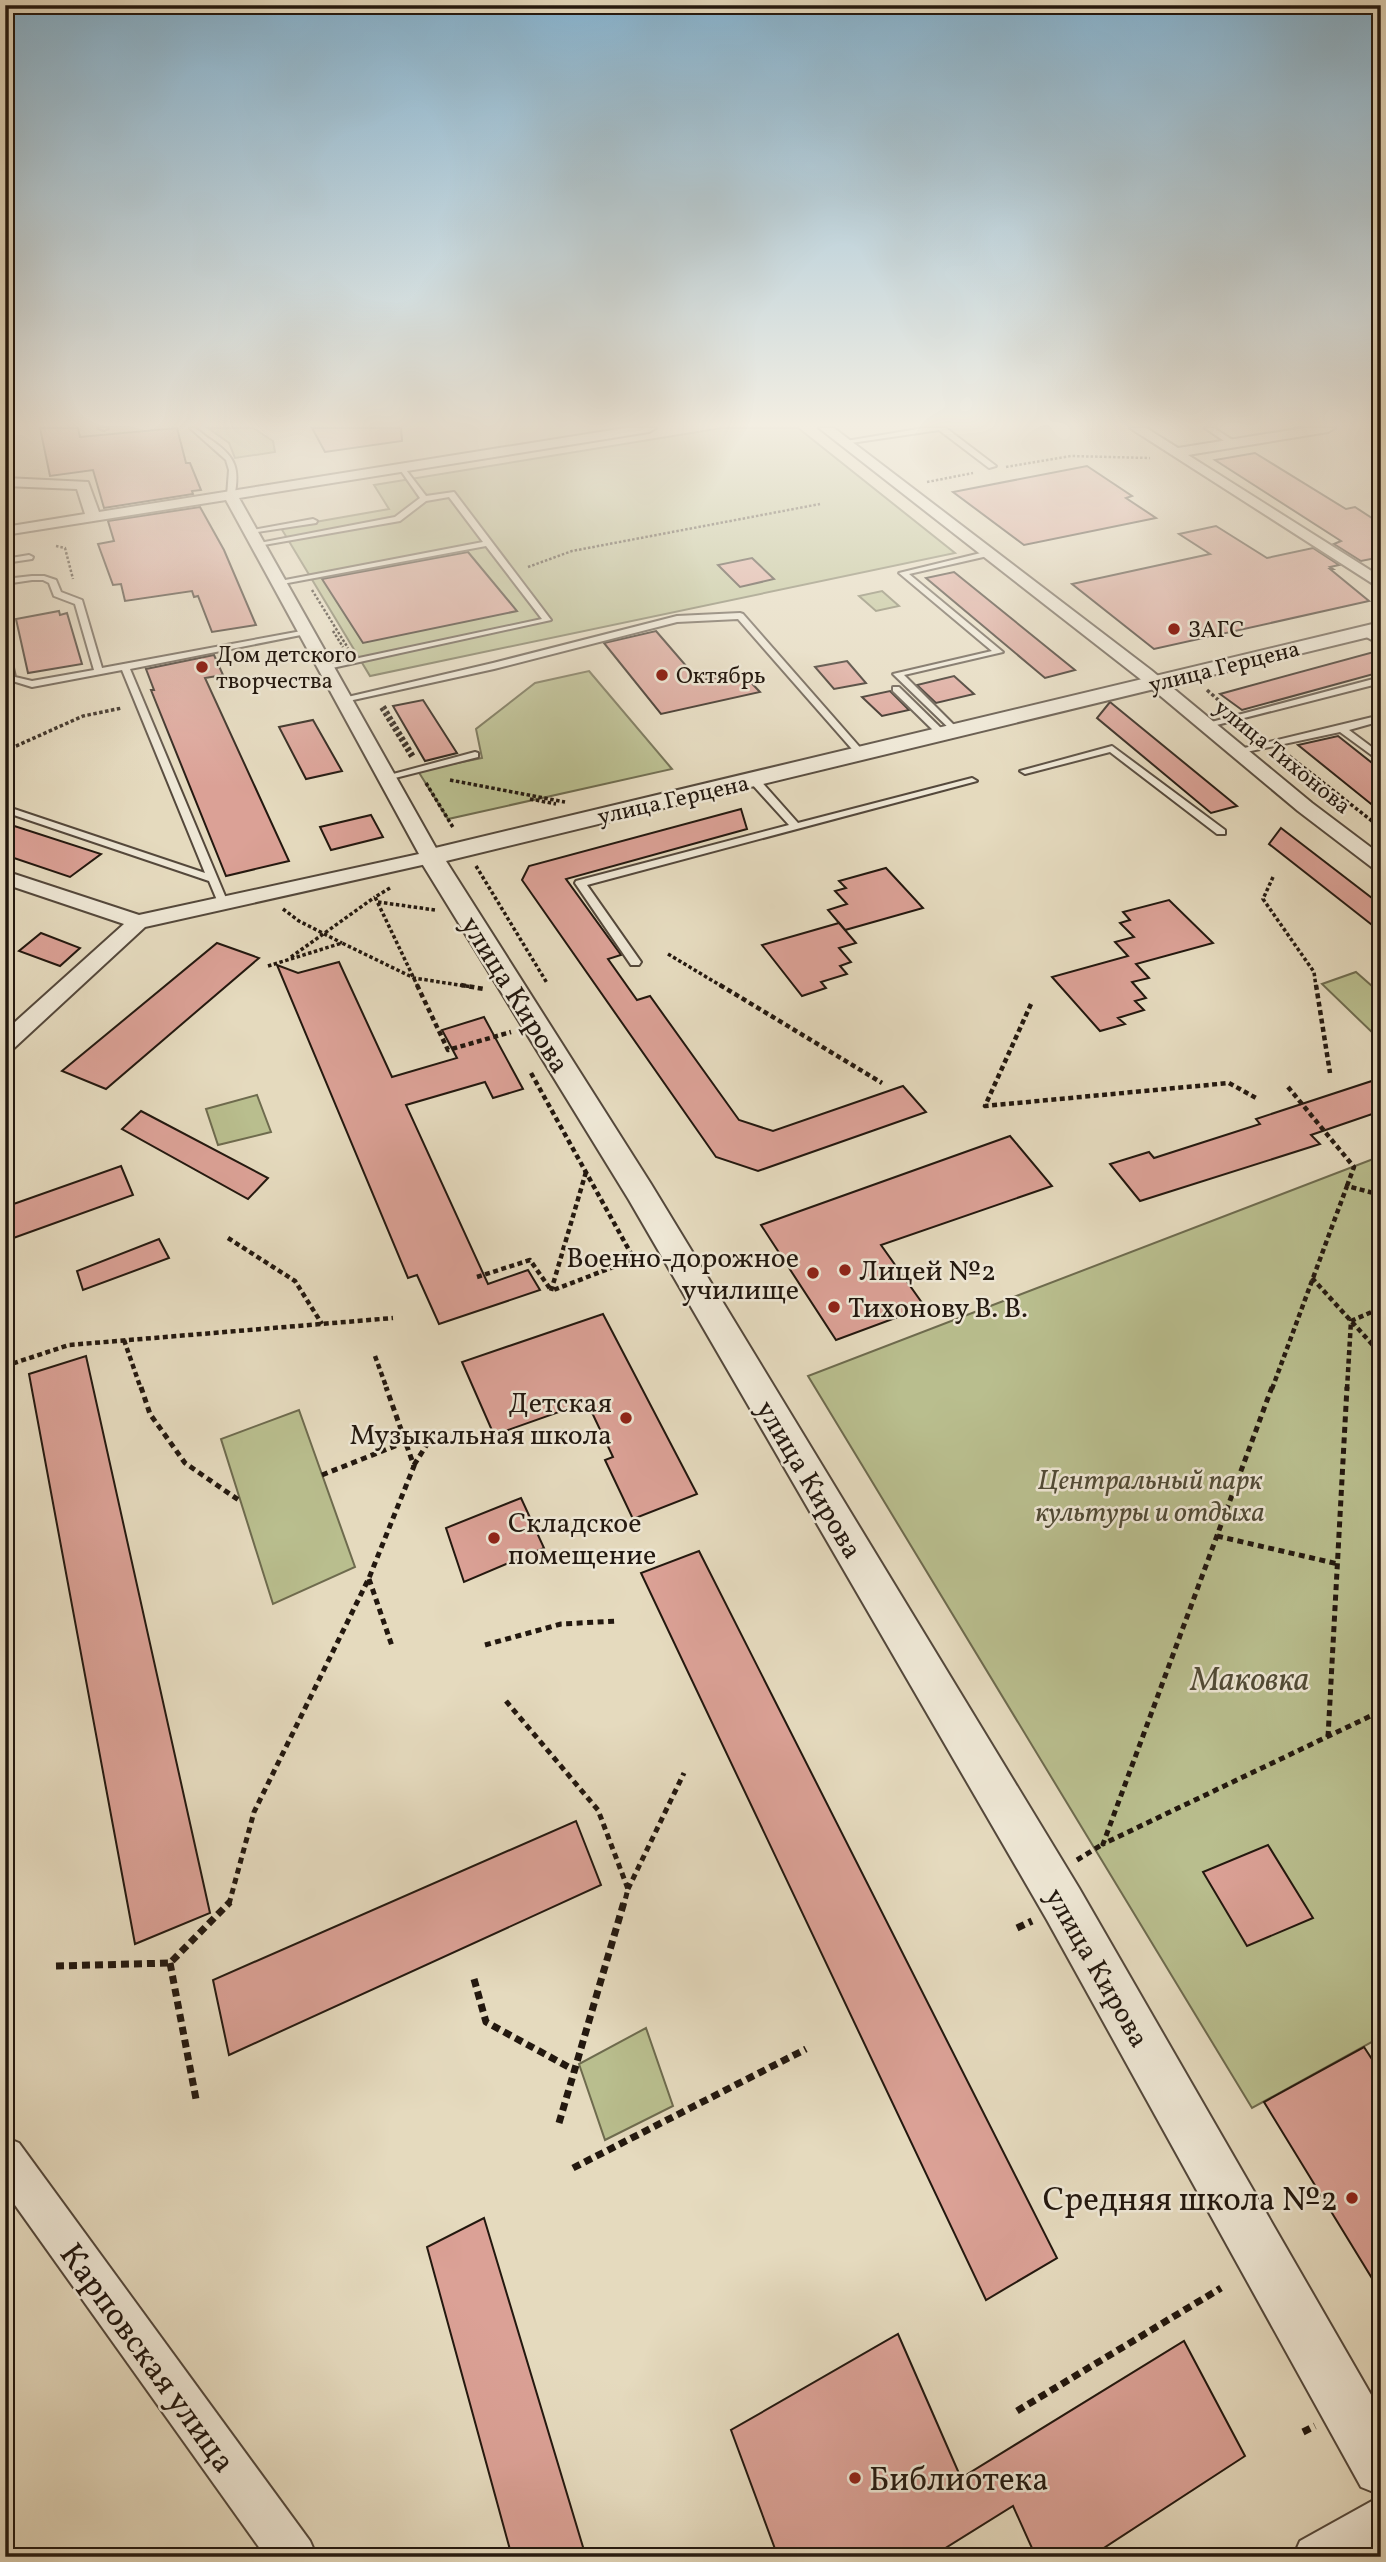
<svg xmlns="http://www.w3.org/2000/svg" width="1386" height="2562" font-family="Vollkorn,serif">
<rect width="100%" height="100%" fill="#e5dabe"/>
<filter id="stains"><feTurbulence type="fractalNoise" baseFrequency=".00286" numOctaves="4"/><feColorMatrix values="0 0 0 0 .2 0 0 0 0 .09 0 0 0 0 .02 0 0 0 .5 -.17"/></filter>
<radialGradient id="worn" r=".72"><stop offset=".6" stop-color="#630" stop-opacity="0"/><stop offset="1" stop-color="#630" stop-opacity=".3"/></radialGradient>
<g fill="#b9be8e" stroke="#6e6b4e" stroke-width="2">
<polygon points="208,428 253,428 273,441 275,452 235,458 229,443"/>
<polygon points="722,428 798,428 955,553 370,676 281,528 389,509 374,485"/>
<polygon points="882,591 899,606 876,611 859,596"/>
<polygon points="589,671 672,769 448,819 418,771 482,758 476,729 535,683"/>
<polygon points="1356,972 1381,994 1381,1036 1378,1038 1322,984"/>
<polygon points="257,1095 271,1132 218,1145 206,1109"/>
<polygon points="1381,1156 1381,2037 1252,2108 808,1376"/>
<polygon points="299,1410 355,1567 273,1604 221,1439"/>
<polygon points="646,2028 673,2106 605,2140 579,2064"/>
</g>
<g fill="#dba196" stroke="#23180f" stroke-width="2">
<polygon points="40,428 78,428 80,437 177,428 186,463 190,463 201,490 192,491 193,494 104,508 93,470 50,476"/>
<polygon points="312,428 401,428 402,441 325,452"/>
<polygon points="1255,453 1346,509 1355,507 1381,524 1381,557 1361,561 1334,544 1341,541 1215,460"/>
<polygon points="1087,466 1132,496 1126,498 1156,518 1024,545 953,492"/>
<polygon points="200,507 224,550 256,625 212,632 198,596 194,597 192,591 125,601 121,584 113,585 98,544 114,541 108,521"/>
<polygon points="1216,526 1267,558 1313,548 1339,565 1330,567 1333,569 1330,569 1369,601 1154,649 1072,584 1210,554 1179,534"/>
<polygon points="468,552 517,611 363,643 322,579"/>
<polygon points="752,558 774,579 740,587 718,565"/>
<polygon points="954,572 1075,670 1045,678 926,578"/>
<polygon points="59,611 60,615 67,613 82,664 28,673 16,619"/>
<polygon points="656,631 699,681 741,672 760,692 661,714 604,643"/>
<polygon points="1381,650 1381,672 1242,710 1220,694"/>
<polygon points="214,655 223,675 205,678 289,861 226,876 151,690 154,690 146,669"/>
<polygon points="847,661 866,683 834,689 815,667"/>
<polygon points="954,676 974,694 936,703 917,685"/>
<polygon points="890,691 909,710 882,716 862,697"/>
<polygon points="423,700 457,753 425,761 393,706"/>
<polygon points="1110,702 1237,806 1211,813 1097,718"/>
<polygon points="313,720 342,771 306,779 279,727"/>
<polygon points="1338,736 1381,770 1381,812 1298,745"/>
<polygon points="741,809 747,829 566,879 621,955 608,959 637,1000 650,996 739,1120 773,1131 903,1086 926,1112 758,1171 716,1157 522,880 529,866"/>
<polygon points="371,815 383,837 331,850 320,827"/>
<polygon points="5,823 101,854 70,877 5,855"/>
<polygon points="1281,828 1381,905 1381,932 1269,844"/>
<polygon points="886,868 923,908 845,930 828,910 847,904 835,891 846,888 839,881"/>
<polygon points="1169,900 1213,943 1136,964 1149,978 1132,982 1146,998 1135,1001 1144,1010 1118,1018 1125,1024 1100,1031 1052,977 1128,956 1115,942 1134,937 1120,923 1130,920 1123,912"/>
<polygon points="839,923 856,943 839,948 851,962 840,966 847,974 821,982 826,988 802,996 762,945"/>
<polygon points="41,933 80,948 60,966 19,951"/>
<polygon points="217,943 259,958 106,1089 62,1071"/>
<polygon points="339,962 392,1077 457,1058 442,1030 484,1017 523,1089 493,1098 485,1082 406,1105 488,1284 528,1270 540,1290 439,1324 417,1275 408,1278 277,965 298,973"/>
<polygon points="1381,1078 1381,1111 1311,1135 1320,1144 1140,1201 1110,1164 1149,1152 1154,1158 1260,1124 1256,1119"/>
<polygon points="141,1111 268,1178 248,1199 122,1129"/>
<polygon points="1010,1136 1052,1186 881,1245 925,1307 836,1340 761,1225"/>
<polygon points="121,1166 133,1195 5,1241 5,1207"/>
<polygon points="159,1239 169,1258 83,1290 77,1271"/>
<polygon points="603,1314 697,1494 633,1519 605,1460 613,1457 587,1402 494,1435 462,1362"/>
<polygon points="86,1356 210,1913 135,1944 29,1374"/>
<polygon points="521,1498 544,1548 464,1582 446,1528"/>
<polygon points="699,1551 1057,2258 986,2300 641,1573"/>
<polygon points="576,1821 601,1885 229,2055 213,1980"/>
<polygon points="1268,1845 1313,1918 1247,1946 1203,1872"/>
<polygon points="1364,2047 1381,2073 1381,2293 1264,2102"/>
<polygon points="484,2218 586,2557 512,2557 427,2247"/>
<polygon points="898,2334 961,2478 1184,2341 1245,2456 1090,2557 1036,2557 1013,2506 931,2557 778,2557 731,2430"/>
</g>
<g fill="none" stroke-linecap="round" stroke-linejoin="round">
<g stroke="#54483b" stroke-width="4">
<g id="service">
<polygon points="98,428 108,428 104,430"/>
<path d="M190,428C198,428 201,433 208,438C234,455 241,466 234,498L227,496L229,470L226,460Z"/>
<polygon points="924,428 946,428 996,466 989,468 939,430 844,444 840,442"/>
<polygon points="1205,428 1214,428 1237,443 1230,445"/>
<polygon points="403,466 426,496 454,492 551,620 323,670 323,666 326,665 542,619 486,546 277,585 276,583 280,581 483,542 449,497 426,501 400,521 258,546 254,544 395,517 420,498 399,468"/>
<polygon points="313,519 317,521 316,523 251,533 247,531"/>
<polygon points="989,551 992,551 992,555 909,574 1003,652 904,675 960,731 955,734 893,674 992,651 899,573"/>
<polygon points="29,555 33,557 32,559 5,563 5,559"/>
<polygon points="32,576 44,576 56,580 61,592 82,600 102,668 307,630 311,633 130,669 228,903 227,905 219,905 209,881 5,812 5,806 205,873 122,670 32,687 6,679 5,646 9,649 15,677 32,681 94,670 75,604 54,596 49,583 43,580 32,580 5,584 5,579"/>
<polygon points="740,613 743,614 864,752 864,756 858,756 738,619 677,622 494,669 344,702 339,699 493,663 677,616"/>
<polygon points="1361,630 1367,630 1381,638 1381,645 1361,634"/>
<polygon points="1381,677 1381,683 1205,728 1200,725"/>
<polygon points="893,687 899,687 945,732 945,736 939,736 893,691"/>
<polygon points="1381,715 1381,721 1349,730 1381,754 1381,762 1340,732 1237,754 1232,751"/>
<polygon points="1112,746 1225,830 1225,834 1217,834 1110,752 1025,774 1020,771"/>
<polygon points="475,752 478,753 478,757 387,780 382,777"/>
<polygon points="750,778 758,778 798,823 972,778 977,781 587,885 641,962 639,965 631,965 575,883 576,881 789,825 750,782"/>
</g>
</g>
<g stroke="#54483b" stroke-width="4">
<g id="minor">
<polygon points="625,428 656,428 649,432 239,498 441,857 438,861 431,863 145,927 13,1049 5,1051 5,1031 124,924 5,884 5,871 139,915 419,854 226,500 5,535 5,527 85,514 77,489 5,486 5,478 88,482 99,512"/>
<polygon points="819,428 834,428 1151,670 1312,803 1381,855 1381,871 1374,869 1298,811 1139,678"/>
<polygon points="1130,428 1146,428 1178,448 1304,428 1335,428 1328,432 1188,455 1381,577 1381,589"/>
<polygon points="5,2137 19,2143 310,2541 317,2557 266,2557 5,2191"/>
<polygon points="1381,2496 1381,2544 1359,2557 1293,2557 1300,2541"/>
</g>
</g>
<g stroke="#54483b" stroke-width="4">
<polygon id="tertiary" points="1381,622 1381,634 446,861 651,1184 1079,1888 1381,2412 1381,2495 1361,2487 1047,1920 629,1200 418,857 422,852 431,849"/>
</g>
<g stroke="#23180f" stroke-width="2.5" stroke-dasharray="2.5 2" stroke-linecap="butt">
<polyline points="1006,467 1071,456 1150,458"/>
<polyline points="927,482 973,473"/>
<polyline points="56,546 65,548 73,579"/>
<polyline points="528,567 572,551 820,504"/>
<polyline points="312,590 348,648"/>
<polyline points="333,631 343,647"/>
</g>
<g stroke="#23180f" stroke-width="3.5" stroke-dasharray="3.5 2.5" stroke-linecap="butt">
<polyline points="1207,690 1224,705"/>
<polyline points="384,706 414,756"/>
<polyline points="381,708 411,757"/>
<polyline points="5,751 83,716 122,708"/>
<polyline points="1289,756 1381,828"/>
<polyline points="450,780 565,802"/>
<polyline points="426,783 454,829"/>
<polyline points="530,799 556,804"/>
<polyline points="476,866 547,983"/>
<polyline points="1273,877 1263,899 1314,972 1316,987"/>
<polyline points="390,888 375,897 418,987"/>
<polyline points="378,902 435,910"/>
<polyline points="283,909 299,921 342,943"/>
<polyline points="668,954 723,987"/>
<polyline points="291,957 375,897"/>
<polyline points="268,966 342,943 414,978 472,987"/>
</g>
<g stroke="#23180f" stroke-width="4.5" stroke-dasharray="5 3.5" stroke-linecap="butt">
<polyline points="417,985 448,1050 511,1032"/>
<polyline points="461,985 484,989"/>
<polyline points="720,985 882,1083"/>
<polyline points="1316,985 1330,1073"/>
<polyline points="1031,1004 985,1106 1229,1083 1256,1098"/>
<polyline points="531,1073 634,1259 646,1255"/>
<polyline points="1288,1087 1354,1167 1347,1186"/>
<polyline points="586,1172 551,1291 634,1259"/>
<polyline points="228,1238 295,1281 322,1324"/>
<polyline points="477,1277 530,1260 551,1290"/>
<polyline points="1312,1278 1381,1354"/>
<polyline points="124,1340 141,1389"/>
<polyline points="375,1356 387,1389"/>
<polyline points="5,1366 69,1345 393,1318"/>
<polyline points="1272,1389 1347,1186 1381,1195"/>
<polyline points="1347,1389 1351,1321 1381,1308"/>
</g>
<g stroke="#23180f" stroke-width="5" stroke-dasharray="6 4.5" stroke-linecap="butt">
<polyline points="141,1387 150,1414 185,1463 240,1501"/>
<polyline points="1272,1387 1103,1844 1381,1711"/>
<polyline points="414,1465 436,1430"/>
<polyline points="322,1475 405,1442"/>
<polyline points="1217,1536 1338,1564"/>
<polyline points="369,1579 392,1646"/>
<polyline points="485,1645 561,1624 617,1621"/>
<polyline points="506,1701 598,1810 628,1889 624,1904"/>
<polyline points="1328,1737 1347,1387"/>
<polyline points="1077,1860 1103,1844"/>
<polyline points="628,1889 684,1773"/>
<polyline points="229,1904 254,1812 369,1578 414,1466 386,1387"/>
</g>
<g stroke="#23180f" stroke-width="7" stroke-dasharray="8 5" stroke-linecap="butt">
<polyline points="1017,1928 1032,1921"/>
<polyline points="170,1963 196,2099"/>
<polyline points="56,1966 170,1963 230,1902"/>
<polyline points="474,1979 486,2022 574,2070"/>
<polyline points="559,2123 624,1902"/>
<polyline points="573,2168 806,2049"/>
<polyline points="1017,2411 1221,2288"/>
<polyline points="1303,2432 1315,2426"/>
</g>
<use href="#service" fill="#eee7d5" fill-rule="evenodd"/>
<use href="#minor" fill="#eee7d5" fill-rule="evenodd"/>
<use href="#tertiary" fill="#eee7d5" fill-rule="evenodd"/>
</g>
<linearGradient id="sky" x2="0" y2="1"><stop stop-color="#87b6d4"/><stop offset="0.54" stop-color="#f3eee2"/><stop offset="1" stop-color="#f3eee2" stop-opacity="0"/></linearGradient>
<rect width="1386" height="787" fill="url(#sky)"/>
<g fill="#8f2418" stroke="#eee7d5" stroke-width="2.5">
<circle cx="1174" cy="629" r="7"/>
<circle cx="202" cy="667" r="7"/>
<circle cx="662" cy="675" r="7"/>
<circle cx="845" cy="1270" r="7"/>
<circle cx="813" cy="1273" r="7"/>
<circle cx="834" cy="1307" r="7"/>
<circle cx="626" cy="1418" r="7"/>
<circle cx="494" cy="1538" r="7"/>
<circle cx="1352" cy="2198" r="7"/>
<circle cx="855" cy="2478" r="7"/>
</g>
<g text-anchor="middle" stroke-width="5" stroke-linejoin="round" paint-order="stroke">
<g font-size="23" fill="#23180f" stroke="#eee7d5" text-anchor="start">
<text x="1188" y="637">ЗАГС</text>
<text x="216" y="662">Дом детского<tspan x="216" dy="26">творчества</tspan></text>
<text x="676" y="683">Октябрь</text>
</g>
<g font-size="23" fill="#23180f" stroke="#eee7d5">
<text transform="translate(1224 666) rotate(-14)" y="8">улица Герцена</text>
<text transform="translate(1283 756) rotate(39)" y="8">улица Тихонова</text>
<text transform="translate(673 799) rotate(-13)" y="8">улица Герцена</text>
</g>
<g font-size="28" fill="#23180f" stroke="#eee7d5">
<text transform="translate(516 994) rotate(58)" y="10">улица Кирова</text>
<text transform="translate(810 1479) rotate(59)" y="10">улица Кирова</text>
<text transform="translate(1098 1967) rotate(60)" y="10">улица Кирова</text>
</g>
<g font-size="28" fill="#23180f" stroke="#eee7d5" text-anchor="start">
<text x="799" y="1267" text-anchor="end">Военно-дорожное<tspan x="799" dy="32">училище</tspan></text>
<text x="859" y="1280">Лицей №2</text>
<text x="848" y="1317">Тихонову В. В.</text>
<text x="612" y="1412" text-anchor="end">Детская<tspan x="612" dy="32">Музыкальная школа</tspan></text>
<text x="508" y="1532">Складское<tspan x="508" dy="32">помещение</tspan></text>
</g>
<g font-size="28" font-style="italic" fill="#504a35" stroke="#eee7d5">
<text x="1150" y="1489">Центральный парк<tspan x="1150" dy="32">культуры и отдыха</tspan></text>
</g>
<g font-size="33" font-style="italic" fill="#504a35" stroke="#eee7d5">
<text x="1250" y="1690">Маковка</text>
</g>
<g font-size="33" fill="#23180f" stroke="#eee7d5" text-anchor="end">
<text x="1338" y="2210">Средняя школа №2</text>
<text x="869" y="2490" text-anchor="start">Библиотека</text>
</g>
<g font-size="33" fill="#23180f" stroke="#eee7d5">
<text transform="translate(149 2357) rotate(54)" y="12">Карповская улица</text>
</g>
</g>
<rect width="1386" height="2562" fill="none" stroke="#e5dabe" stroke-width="28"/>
<rect x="7" y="7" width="1372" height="2548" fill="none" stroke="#23180f" stroke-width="3.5"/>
<rect x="14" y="14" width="1358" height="2534" fill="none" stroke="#23180f" stroke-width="2"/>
<rect width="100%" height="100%" filter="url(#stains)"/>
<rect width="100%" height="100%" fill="url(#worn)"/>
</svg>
